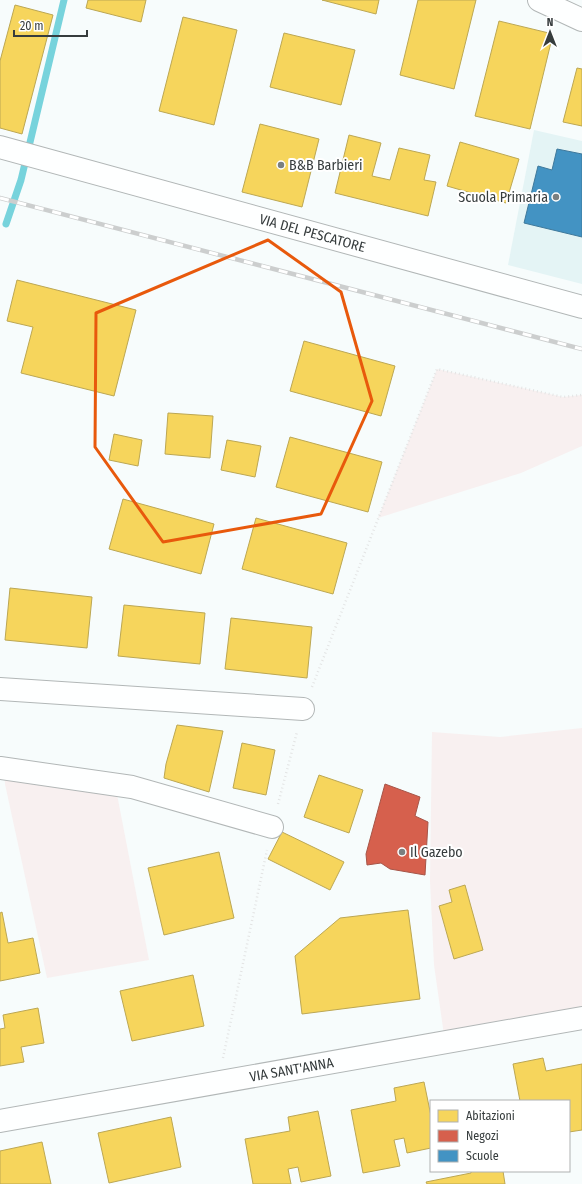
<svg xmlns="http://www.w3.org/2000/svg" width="582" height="1184" font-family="'Fira Sans Condensed',sans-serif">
<rect width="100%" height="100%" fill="#f7fcfc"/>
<polygon fill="#e4f4f5" points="534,130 582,141 582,284 508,265"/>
<g fill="#f8f0f0">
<polygon points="437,369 563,397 582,395 582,446 521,473 378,518"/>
<polygon points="582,728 582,1018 445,1042 434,965 430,881 432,732 500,737"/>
<polygon points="4,768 115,784 149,960 47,978 5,784"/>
</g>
<g fill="#f6d55c" stroke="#bca753">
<polygon points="88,0 146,0 141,22 86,8"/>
<polygon points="322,0 379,0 376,14"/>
<polygon points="418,0 476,0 454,89 400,75"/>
<polygon points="15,5 53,15 22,134 0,128 0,61"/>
<polygon points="183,17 237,30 214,125 159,111"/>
<polygon points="499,21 553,34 530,129 475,116"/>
<polygon points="284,33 355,50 341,105 270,87"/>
<polygon points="577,68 582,69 582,126 563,122"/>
<polygon points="260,124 319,139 302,207 242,192"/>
<polygon points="349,135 381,143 372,176 390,180 399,148 430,155 424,180 436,182 428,216 335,193"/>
<polygon points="460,142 519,159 506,203 447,186"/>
<polygon points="17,280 136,310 114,396 21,373 33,327 7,321"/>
<polygon points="304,341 395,366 381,416 290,391"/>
<polygon points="168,413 213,416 210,458 165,454"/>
<polygon points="114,434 142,440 138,466 109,460"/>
<polygon points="290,437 382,462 368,512 276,487"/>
<polygon points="227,440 261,446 255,477 221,470"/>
<polygon points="123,499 214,524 201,574 109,549"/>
<polygon points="256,518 347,543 333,594 242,569"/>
<polygon points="10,588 92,597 87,648 5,640"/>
<polygon points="124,605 205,613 200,664 118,656"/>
<polygon points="231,618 312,627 307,678 225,669"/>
<polygon points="177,725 223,731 209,792 164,778 166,764"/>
<polygon points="242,743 275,750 266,795 233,788"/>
<polygon points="319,775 363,790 349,833 304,817"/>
<polygon points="282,832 344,862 330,890 268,859"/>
<polygon points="219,852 234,918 164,935 148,868"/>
<polygon points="465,885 483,950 454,959 439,906 452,902 449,890"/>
<polygon points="408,910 420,999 302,1014 295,956 340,918"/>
<polygon points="2,912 8,943 33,938 40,973 0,981 0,913"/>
<polygon points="193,975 204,1026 132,1041 120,991"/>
<polygon points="38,1008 44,1043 21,1047 24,1062 0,1066 0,1029 5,1028 3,1015"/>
<polygon points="543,1058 546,1071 582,1064 582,1130 569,1132 569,1101 520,1101 513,1064"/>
<polygon points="424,1082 431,1116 431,1148 407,1153 404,1138 394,1140 400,1166 363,1173 351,1110 396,1101 394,1088"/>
<polygon points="318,1111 331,1176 301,1182 298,1167 288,1169 291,1184 253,1184 245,1139 290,1131 288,1117"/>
<polygon points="171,1117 181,1167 109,1183 98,1133"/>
<polygon points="42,1142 51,1184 0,1184 0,1151"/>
<polygon points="471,1171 503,1171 505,1184 427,1184 426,1182 471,1173"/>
</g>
<polygon fill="#d6604d" stroke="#a65548" points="385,784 420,797 415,816 428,822 425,875 390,869 381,863 367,865 366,854"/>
<polygon fill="#4393c3" stroke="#3f799b" points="557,149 582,154 582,237 524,223 538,166 552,170"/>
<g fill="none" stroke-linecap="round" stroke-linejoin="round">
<polyline stroke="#77d3dc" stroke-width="7" points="6,224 21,180 64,0"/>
<g stroke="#b2b7b7" stroke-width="24">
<g id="minor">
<polyline points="539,0 582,20"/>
<path id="s1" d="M0,147L582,307"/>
<polyline points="0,689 303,709"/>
<polyline points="0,768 132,787 272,827"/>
<path id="s2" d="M0,1121L582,1018"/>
</g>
</g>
<g stroke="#e3e4e4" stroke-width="2.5" stroke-dasharray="1 3" stroke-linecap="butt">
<polyline points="312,687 437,369 563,397 582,395"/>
<polyline points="278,804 297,732"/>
<polyline points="223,1058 267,850"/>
</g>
<use href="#minor" stroke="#feffff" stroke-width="22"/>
<g stroke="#cccece" stroke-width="4.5">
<polyline id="rail" points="0,198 582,349"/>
</g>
<use href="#rail" stroke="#fff" stroke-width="3" stroke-dasharray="9" stroke-linecap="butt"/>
</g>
<path fill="none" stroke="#e8590c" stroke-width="3" stroke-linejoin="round" d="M268,240L341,292L372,401L321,514L163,542L95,447L96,313Z"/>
<g fill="#7a7f80" stroke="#fff" stroke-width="1.5">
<circle cx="281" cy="165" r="4"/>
<circle cx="556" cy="197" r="4"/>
<circle cx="402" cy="852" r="4"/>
</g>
<g text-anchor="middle" stroke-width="4" stroke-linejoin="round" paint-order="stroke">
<g font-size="14" fill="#363c3d" stroke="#fff" text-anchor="start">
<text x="289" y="170">B&amp;B Barbieri</text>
<text x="548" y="202" text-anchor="end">Scuola Primaria</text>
<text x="410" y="857">Il Gazebo</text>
</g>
<g font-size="14" fill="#363c3d" stroke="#fff">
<text dy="5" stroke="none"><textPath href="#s1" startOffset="324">VIA DEL PESCATORE</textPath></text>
<text dy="5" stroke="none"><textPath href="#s2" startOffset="296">VIA SANT'ANNA</textPath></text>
</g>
</g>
<rect x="430" y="1100" width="140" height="72" fill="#ffffff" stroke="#afb1b1"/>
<rect x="438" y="1110" width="20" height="12" fill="#f6d55c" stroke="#afb1b1"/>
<text x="466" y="1120" font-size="12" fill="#363c3d">Abitazioni</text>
<rect x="438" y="1130" width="20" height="12" fill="#d6604d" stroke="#afb1b1"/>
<text x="466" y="1140" font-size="12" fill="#363c3d">Negozi</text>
<rect x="438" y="1150" width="20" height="12" fill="#4393c3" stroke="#afb1b1"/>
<text x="466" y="1160" font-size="12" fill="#363c3d">Scuole</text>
<g transform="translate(550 32)" stroke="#ffffff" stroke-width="3" paint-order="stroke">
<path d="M0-3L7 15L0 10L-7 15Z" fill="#363c3d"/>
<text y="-6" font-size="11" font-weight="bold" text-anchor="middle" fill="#363c3d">N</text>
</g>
<path d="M14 30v6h73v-6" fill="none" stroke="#363c3d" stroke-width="2"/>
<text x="20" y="30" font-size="12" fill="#363c3d" stroke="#ffffff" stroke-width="3" paint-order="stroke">20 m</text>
</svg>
